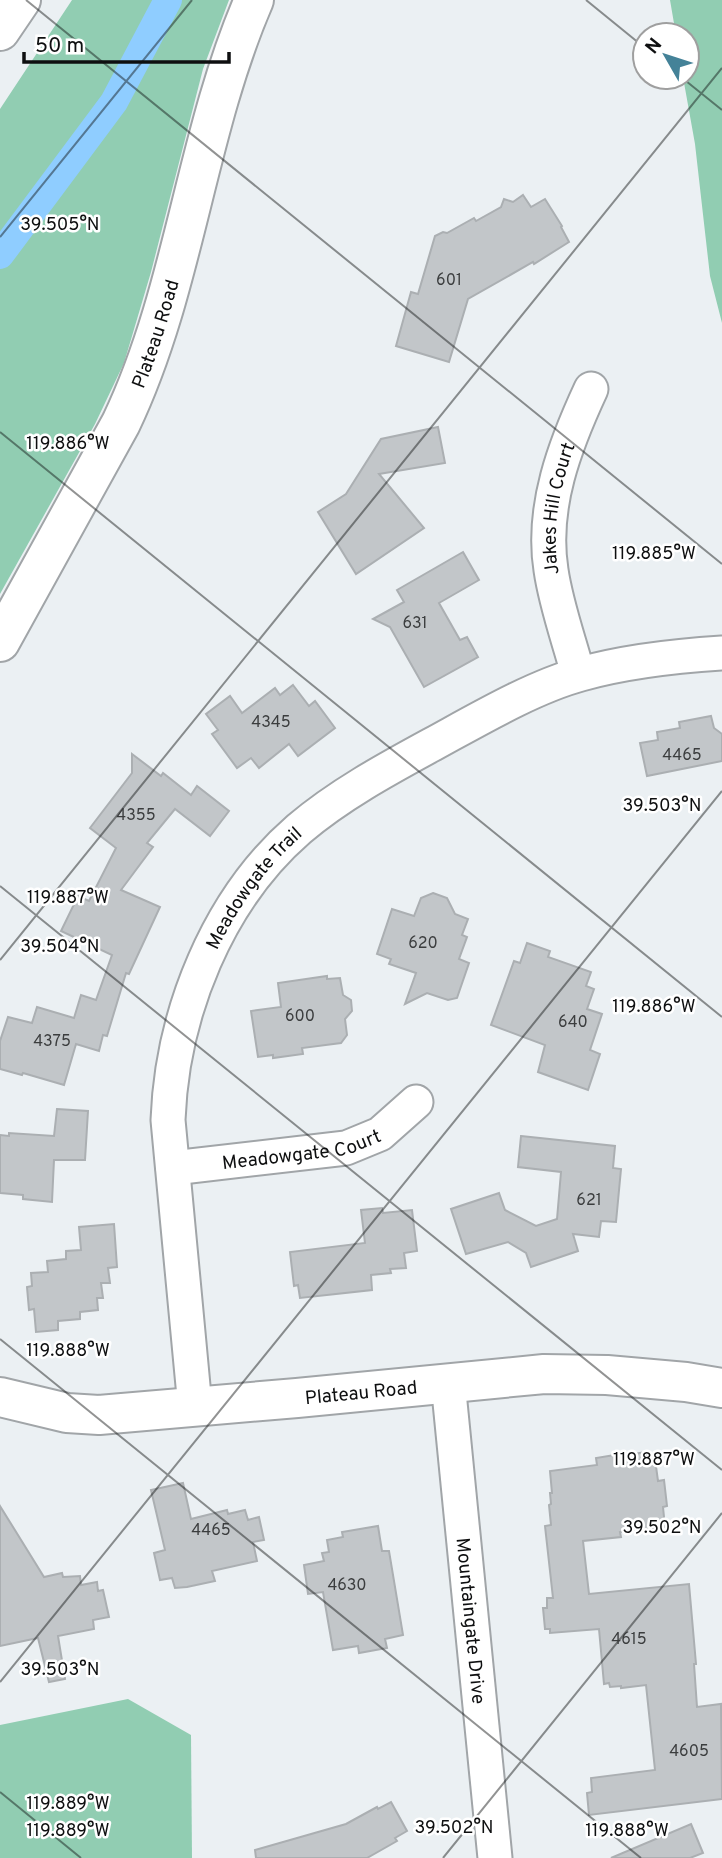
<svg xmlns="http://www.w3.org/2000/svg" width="722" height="1858" font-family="Overpass,sans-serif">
<rect width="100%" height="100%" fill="#ebf0f3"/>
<g fill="#91cdb2">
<polygon points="72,0 229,0 203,69 151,272 124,363 95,424 0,594 0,109"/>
<polygon points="670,0 722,0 722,323 710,276 695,144 683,77 687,77 687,35 676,35"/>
<polygon points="128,1699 191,1735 192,1858 0,1858 0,1725"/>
</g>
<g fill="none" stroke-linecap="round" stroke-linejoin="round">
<polyline stroke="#8fcdff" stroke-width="28" points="0,255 114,102 168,0"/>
</g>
<g fill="#c2c6c9" stroke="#abafb2" stroke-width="2">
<polygon points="523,195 531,207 545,199 562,226 561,227 569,242 534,264 533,262 468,299 449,362 396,346 411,292 418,294 435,236 443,232 447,233 474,218 476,221 501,207 504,199 513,202"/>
<polygon points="438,427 445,463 379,474 424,528 356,574 318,512 346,494 381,439"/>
<polygon points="463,552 479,580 439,603 460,640 467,637 478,657 424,687 390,627 373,619 404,602 397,590"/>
<polygon points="293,685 309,706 315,701 335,728 298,756 289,744 259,768 251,758 237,768 212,734 218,730 206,714 230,696 242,713 275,688 280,695"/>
<polygon points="711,716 714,728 722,734 722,761 647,776 640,743 658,740 657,732 680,728 679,722"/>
<polygon points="132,754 161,776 163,773 191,795 197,786 229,811 210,836 175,809 147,843 153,847 121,890 160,907 129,974 126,973 107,1036 103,1035 99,1051 76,1044 64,1085 23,1073 22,1075 0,1069 0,1041 8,1017 32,1023 37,1007 74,1018 81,995 96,1000 112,955 61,931 78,896 89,901 116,848 90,828 132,773"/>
<polygon points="433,893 447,898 455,914 468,919 462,935 467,937 459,959 469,963 457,998 448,1000 427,993 405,1004 416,973 389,964 391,959 377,954 392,909 414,916 421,898"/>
<polygon points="527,943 550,951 548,957 591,972 586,986 594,989 587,1009 602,1014 590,1050 600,1054 588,1090 538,1072 545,1045 491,1025 514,961 520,963"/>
<polygon points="327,976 327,979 340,978 343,995 351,1000 352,1011 345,1019 347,1035 341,1043 302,1048 303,1054 273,1058 273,1055 258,1057 251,1011 281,1007 278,983"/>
<polygon points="57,1109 88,1111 85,1160 54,1160 52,1202 23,1199 23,1195 0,1193 0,1135 9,1136 9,1133 54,1136"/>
<polygon points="521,1136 615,1146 613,1168 621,1169 616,1222 601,1221 599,1237 573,1234 578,1251 531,1267 526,1253 508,1242 466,1254 451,1209 499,1193 505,1210 536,1226 557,1219 561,1172 518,1167"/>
<polygon points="382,1208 383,1213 412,1210 417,1251 404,1253 406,1268 390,1269 391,1273 371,1275 372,1290 300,1298 298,1285 294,1286 290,1252 365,1243 361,1210"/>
<polygon points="114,1224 117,1267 108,1268 110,1283 101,1283 103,1298 97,1298 98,1310 80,1312 80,1319 58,1321 58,1330 36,1332 34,1309 29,1310 27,1287 32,1286 31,1273 48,1272 47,1261 66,1259 66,1251 81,1250 79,1227"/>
<polygon points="633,1452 633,1454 647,1452 648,1460 655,1459 658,1481 664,1480 667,1506 663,1507 665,1527 620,1532 621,1537 583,1541 589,1594 689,1584 696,1664 694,1664 697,1707 721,1704 722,1799 589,1815 587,1793 592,1792 591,1778 655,1770 646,1685 621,1688 621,1686 610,1687 609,1683 604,1684 599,1629 550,1633 550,1629 545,1629 543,1608 547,1608 547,1598 553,1598 545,1526 551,1525 549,1505 551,1504 550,1493 552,1493 550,1471 597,1465 596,1458"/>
<polygon points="183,1483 191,1519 227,1510 228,1514 245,1510 248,1520 259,1517 264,1540 253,1542 257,1561 212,1571 215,1581 187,1587 175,1588 172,1578 160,1580 154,1553 165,1550 151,1490"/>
<polygon points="0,1506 44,1577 62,1573 63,1577 80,1576 81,1585 97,1582 98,1591 103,1590 109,1617 93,1620 94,1629 58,1636 65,1679 49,1682 38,1638 0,1646"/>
<polygon points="378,1526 382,1551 389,1551 403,1635 385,1639 387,1648 359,1653 358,1646 333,1650 323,1592 308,1594 304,1565 324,1561 322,1553 329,1552 327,1540 343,1537 342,1532"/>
<polygon points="391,1802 407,1831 395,1838 397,1841 367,1858 256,1858 255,1850 346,1824 377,1807 378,1809"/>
<polygon points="691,1824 703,1853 690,1858 611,1858"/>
</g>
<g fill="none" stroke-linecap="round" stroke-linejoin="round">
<g stroke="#a1a5a8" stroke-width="37">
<g id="minor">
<path id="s1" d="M578,674C569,640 556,605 551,570C541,507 565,445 591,389"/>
<path id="s2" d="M173,1168L346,1148L380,1134L416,1102"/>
<path id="s3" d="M448,1382L495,1858"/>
<path id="s4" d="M195,1407L168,1120C172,1014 217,900 299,829C339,795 387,769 433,744C477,720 533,687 581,674C627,661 675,656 722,653"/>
</g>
</g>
<g stroke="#a1a5a8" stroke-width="42">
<g id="tertiary">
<path id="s5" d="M0,642L121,423C185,289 195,136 254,0"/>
<path id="s6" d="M0,1397L67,1413L99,1415L297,1398L544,1374L607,1375L686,1382L722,1388"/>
</g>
</g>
<g stroke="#a1a5a8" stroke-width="42">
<polyline id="secondary" points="0,31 21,0"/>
</g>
<use href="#minor" stroke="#fff" stroke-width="33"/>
<use href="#tertiary" stroke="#fff" stroke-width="38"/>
<use href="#secondary" stroke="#fff" stroke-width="38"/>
</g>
<path fill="none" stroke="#0e0f10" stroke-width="2" stroke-opacity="0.45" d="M26,0L722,564M586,0L645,48M681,77L722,110M0,237L192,0M0,432L722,1017M0,886L722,1470M0,960L722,68M0,1339L641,1858M0,1682L722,791M0,1792L81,1858M443,1858L722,1513"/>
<g text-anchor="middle" stroke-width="5" stroke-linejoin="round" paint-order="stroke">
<g font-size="16" fill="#3b3d3e">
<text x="449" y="285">601</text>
<text x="415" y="628">631</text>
<text x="271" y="727">4345</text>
<text x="682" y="760">4465</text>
<text x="136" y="820">4355</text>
<text x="423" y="948">620</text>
<text x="300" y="1021">600</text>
<text x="573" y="1027">640</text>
<text x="52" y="1046">4375</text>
<text x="589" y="1205">621</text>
<text x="211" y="1535">4465</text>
<text x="347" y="1590">4630</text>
<text x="629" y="1644">4615</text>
<text x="689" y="1756">4605</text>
</g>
<g font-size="19" fill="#0e0f10" stroke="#fff">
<text dy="7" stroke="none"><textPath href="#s5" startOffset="346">Plateau Road</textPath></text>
<text dy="7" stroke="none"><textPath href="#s1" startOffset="170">Jakes Hill Court</textPath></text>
<text dy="7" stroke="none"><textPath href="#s4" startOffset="541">Meadowgate Trail</textPath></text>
<text dy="7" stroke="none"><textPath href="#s2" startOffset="130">Meadowgate Court</textPath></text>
<text dy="7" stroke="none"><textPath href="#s6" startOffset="364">Plateau Road</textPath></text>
<text dy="7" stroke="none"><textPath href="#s3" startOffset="240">Mountaingate Drive</textPath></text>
</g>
</g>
<g font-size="18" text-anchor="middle" fill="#0e0f10" stroke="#fff" stroke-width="5" stroke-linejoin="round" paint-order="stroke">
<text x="60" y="230">39.505°N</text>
<text x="68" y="449">119.886°W</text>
<text x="654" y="559">119.885°W</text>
<text x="662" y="811">39.503°N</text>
<text x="68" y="903">119.887°W</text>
<text x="60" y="952">39.504°N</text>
<text x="654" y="1012">119.886°W</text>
<text x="68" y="1356">119.888°W</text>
<text x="654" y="1465">119.887°W</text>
<text x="662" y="1533">39.502°N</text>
<text x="60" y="1675">39.503°N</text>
<text x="68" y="1809">119.889°W</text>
<text x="454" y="1833">39.502°N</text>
<text x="68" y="1836">119.889°W</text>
<text x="627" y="1836">119.888°W</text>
</g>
<g transform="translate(666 56) rotate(309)"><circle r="33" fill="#ffffff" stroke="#9f9f9f" stroke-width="2"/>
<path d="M0-5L12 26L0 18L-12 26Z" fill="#448298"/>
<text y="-10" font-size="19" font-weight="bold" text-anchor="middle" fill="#0e0f10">N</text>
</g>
<path d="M24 52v10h205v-10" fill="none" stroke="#0e0f10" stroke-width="3.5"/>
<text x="35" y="52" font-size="21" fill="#0e0f10" stroke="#ffffff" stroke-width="5" paint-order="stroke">50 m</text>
</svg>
